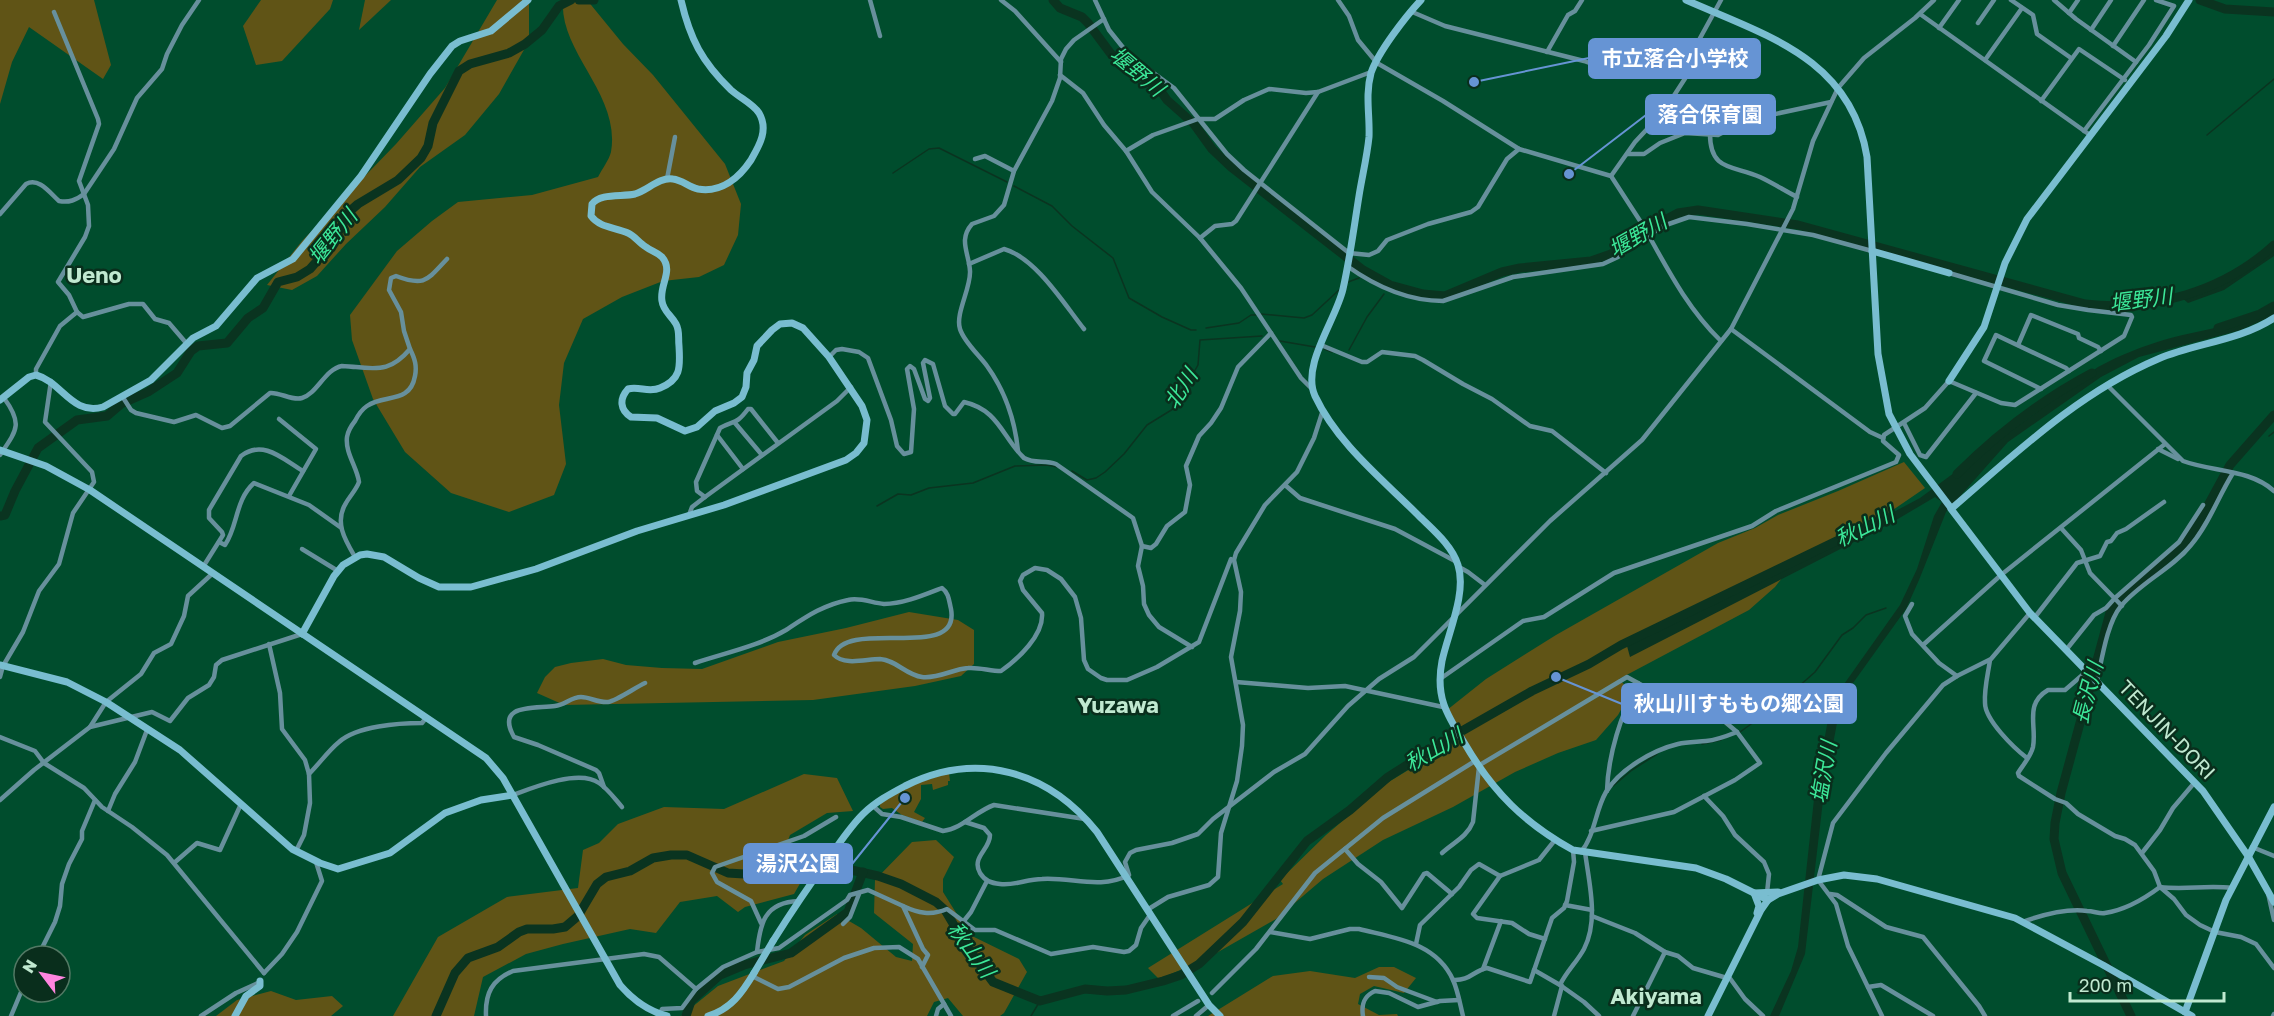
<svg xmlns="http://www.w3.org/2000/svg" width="2274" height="1016" font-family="'Golos Text','Noto Sans JP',sans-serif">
<rect width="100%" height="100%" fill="#004d2d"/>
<g fill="#605416">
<polygon points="0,0 94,0 111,65 103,79 29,27 12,62 0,104"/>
<polygon points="261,0 333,0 330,9 282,61 256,65 243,26"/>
<polygon points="365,0 391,0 359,30"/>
<polygon points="497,0 529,0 529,41 499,94 465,135 420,167 385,207 346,244 317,276 292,290 267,285 302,241 396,144 445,88"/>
<path d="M563,0H587L623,44L653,75L725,164L741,204L738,235L724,265L699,277L663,281L622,297L583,319L564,363L559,405L566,464L554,495L509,512L451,493L405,452L373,399L352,340L350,315L397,251L432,221L458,202L532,195L598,177C602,169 609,160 611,152C621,94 559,53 563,0Z"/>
<polygon points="1904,462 1925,488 1887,514 1799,556 1775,587 1749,610 1619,679 1631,692 1618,715 1596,740 1558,753 1515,772 1453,807 1383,840 1323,879 1276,919 1204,960 1159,979 1148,968 1283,884 1280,880 1326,835 1387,783 1464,736 1447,710 1486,679 1556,635 1718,543 1755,528 1778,515 1838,491"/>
<polygon points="909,612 958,620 974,630 974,664 961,676 915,686 813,700 564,705 537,693 545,677 555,667 571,663 603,659 626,665 662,668 702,669 778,642 846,628"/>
<polygon points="949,773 950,781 948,781 948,785 933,790 932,784 921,785 921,799 914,812 925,818 922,822 902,815 892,808 883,809 880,807 880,803 913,784"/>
<polygon points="804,774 837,778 853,811 827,813 790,835 783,854 814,859 794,894 745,907 738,912 717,896 680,902 656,933 630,929 563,944 526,954 483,977 474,1016 393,1016 438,937 507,897 578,888 583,850 599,843 618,824 664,807 724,809"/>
<polygon points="936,840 954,857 943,879 943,892 970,935 1019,959 1027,972 1004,1013 1000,1016 963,1016 948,998 934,1002 927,1016 681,1016 718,986 784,961 805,935 837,914 861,928 896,957 912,961 913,944 874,913 875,880 912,842"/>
<polygon points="1379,967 1394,967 1416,978 1404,993 1374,986 1360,994 1358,1004 1379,1015 1397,1014 1398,1016 1208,1016 1273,976 1310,971 1355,978"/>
<polygon points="271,991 296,1000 332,996 343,1006 331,1016 216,1016 237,1000"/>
</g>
<g fill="#0a3420">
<polygon points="2274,249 2274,256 2224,290 2188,303 2182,298 2234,276"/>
<path d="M2274,308V315L2241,330L2139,357L2101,377L2008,442L1946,512L1919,580L1906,609L1848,690L1840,707L1824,792L1805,954L1779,1016H1770L1791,971L1798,947L1815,790L1830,709L1842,687L1900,605L1917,569L1934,516L1942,502L1935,497L1891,523L1630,657L1627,646L1841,540L1920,498L2098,367C2120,355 2143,346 2167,339C2203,329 2241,326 2274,308Z"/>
</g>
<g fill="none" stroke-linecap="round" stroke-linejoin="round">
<g stroke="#0a3420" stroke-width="1.5">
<polyline points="2207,135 2274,79"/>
<polyline points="893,173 929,149 939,148 1007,182"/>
<polyline points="1014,186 1052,206 1072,226 1113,258 1129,298 1162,317 1191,330 1196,330"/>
<polyline points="1371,278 1375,278"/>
<polyline points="1348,282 1359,278"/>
<polyline points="1261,314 1304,318 1312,315 1339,290"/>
<polyline points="1206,328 1239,323 1251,315 1256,315"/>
<polyline points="1280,341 1315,347"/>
<polyline points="1324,349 1332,352"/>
<polyline points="1349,350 1367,317 1384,294"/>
<polyline points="2269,436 2274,432"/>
<polyline points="1072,471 1087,480 1096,478 1105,472 1124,454 1147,425 1173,409 1198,365 1200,340 1262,336"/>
<polyline points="877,506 898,494 911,495 929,488 973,483 1015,466 1047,465 1057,467"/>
<polyline points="1740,732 1780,703 1815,672 1842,635 1853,628 1866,615 1886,608"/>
<polyline points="1702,744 1721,740"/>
<polyline points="1613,786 1632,770 1657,754"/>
<polyline points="1031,1016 1040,1001"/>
</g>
<g stroke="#0a3420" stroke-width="9">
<polyline points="579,0 594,0"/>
<path d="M1053,0L1060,8L1082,17L1088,23L1111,54L1153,80L1167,100L1194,124L1212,149L1231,167L1363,270L1390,285L1423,294L1445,296L1502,272L1520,268L1591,261L1611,254L1650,228L1678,213L1698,210L1798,225L2085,304C2153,312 2224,291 2274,245"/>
<polyline points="2200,0 2225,9 2274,12"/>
<polyline points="2218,328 2260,314 2274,306"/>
<path d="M1957,474C1997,434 2043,399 2092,373"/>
<polyline points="0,516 5,515 15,491 38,448 77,420 107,416 121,404 148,392 177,373 191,351 198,346 227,343 248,318 263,308 278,282 297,277 310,269 331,245 350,211 358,204 398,180 421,158 428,146 433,123 459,71 470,64 509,53 525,44 542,30 559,6 571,0"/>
<polyline points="436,1016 455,973 468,958 498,947 519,932 527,929 553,929 565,927 578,916 597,884 606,877 630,871 653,858 671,855 687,855 728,873 744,874 784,865 838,867 878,876 901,884 936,902 945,910 967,947 993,982 1040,1001 1085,989 1107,991 1126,990 1163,981 1181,975 1199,964 1243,922 1307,841 1350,810 1388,777 1448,739 1532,691 1589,664 1621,645 1884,518"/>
<polyline points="686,1016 691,1001 720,975 744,965 791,953 848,912 863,872"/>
<polyline points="2131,1016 2062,873 2054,839 2055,823 2061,793 2111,609 2122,597 2187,541 2199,522 2230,465 2274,415"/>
</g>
<g stroke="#67909c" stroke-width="4.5">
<polyline points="870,0 880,36"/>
<polyline points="1001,0 1015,11 1061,62"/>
<polyline points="1095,0 1109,30 1129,55 1174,88 1227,154 1244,170 1349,253 1369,255 1378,251 1387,240 1428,224 1471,212 1478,207 1507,159 1519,149"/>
<path d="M1338,0L1349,16L1358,40L1377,63L1443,101L1519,149L1611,176C1622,193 1633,210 1644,227C1667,268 1687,308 1721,341"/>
<polyline points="2011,0 2033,15 2037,34 2071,58"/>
<polyline points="2054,0 2076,19 2136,62"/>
<polyline points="1410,11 1445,26 1584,61 1595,65"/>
<polyline points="54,12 98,119 99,124 79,181 88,205 89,226 85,237 58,282 69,295 77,312"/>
<polyline points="2069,13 2078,0"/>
<polyline points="1920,14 2090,135"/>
<polyline points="1978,23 1994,0"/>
<polyline points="1939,28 1959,0"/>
<polyline points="2091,30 2111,0"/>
<polyline points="2113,46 2144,0"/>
<polyline points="1547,52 1568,15 1575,11 1582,0"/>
<polyline points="1985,60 2022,8"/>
<polyline points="1129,69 1129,55"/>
<polyline points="1060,75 1083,93 1104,125 1126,151 1152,192 1200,238 1241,288 1301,378 1311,388"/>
<polyline points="2041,101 2079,49 2125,80"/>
<polyline points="2084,131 2149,45 2174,6 2156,0"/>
<path d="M1710,134C1710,172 1734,165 1760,177C1773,183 1785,191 1797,197"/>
<polyline points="1126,151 1153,135 1198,119 1215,119 1244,100 1269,89 1306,93 1318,92 1371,72"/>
<polyline points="1627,154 1644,154 1660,143 1685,133 1718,135 1747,120 1831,102"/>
<polyline points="975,159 985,156 1014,171"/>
<polyline points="1611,176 1635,142 1664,111 1686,77 1699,40 1721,0"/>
<polyline points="667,179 675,137"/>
<path d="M0,214L26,184C39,177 50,193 59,201C69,203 76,200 84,194L114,149L137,98L162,69L167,54L182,25L199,0"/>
<polyline points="1200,238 1215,226 1232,224 1236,221 1318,92"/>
<path d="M969,264L1004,249C1036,258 1064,304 1084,329"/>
<path d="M1347,266C1375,286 1407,301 1443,301L1513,277L1603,264L1618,257L1663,226L1689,217L1747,224L1813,235L1872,251"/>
<polyline points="1731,329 1870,432 1883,438"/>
<polyline points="1321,345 1362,362 1367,362 1382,352 1415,356 1423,360 1463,384 1492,399 1530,426 1552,431 1606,473"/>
<polyline points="2018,345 2031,315 2078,334 2079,338 2098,347 2101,351"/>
<path d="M829,357L836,350L842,349L859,352L868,358L891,420L897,446L904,454L911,452L914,409L907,369L910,366L914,369L925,399L928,401L930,398L923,363L925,360L933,364L945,406L953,414H955L964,402C999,410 1002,437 1024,458C1034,464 1045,460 1056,464L1133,518L1142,546L1138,566L1143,586L1144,604L1149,615L1159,627L1192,647"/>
<polyline points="36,375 36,369 60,326 77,312 83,317 129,304 143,304 155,319 169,323 187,344"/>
<path d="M2107,385L2183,461C2213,472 2250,469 2274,491"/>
<polyline points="2041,389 1984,361 1996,335 2066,368 2069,371"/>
<path d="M122,396L131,410L136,413L174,422L196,415L222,428L230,426L270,393C280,392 292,401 302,398C317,394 325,369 342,366C346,366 352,367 356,367C381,370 393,369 410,349L404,331L401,312L389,290L391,278L396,276C425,287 427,280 447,259"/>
<polyline points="279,419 316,449 289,496"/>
<polyline points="735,423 762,455"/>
<polyline points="1904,423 1920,455 1926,457 1976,393"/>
<polyline points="717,435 743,469"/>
<polyline points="2158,449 2178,459"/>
<path d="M1018,451C1015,421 1005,391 987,366C979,355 964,342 960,329C955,314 971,288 970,271C969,253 958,240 972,224L994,216L1004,205L1014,171L1052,101L1060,78L1061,59L1066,49L1074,40L1104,19"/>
<path d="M0,455C17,430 23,424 4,398"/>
<polyline points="1285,485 1300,498 1395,529 1455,561"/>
<path d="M705,497L697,491L696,482L720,428C735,420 736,425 748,409H751L778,443"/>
<polyline points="689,515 692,507 705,497 837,401 851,387"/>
<polyline points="2061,528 2081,550 2090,573 2122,606"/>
<path d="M219,542L225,545C238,526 235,500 254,483L309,505L340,527"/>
<polyline points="1142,546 1151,548 1156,544 1167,526 1185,512 1190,485 1186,466 1199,436 1211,423 1221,408 1238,367 1271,333"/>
<polyline points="302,549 338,571"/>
<path d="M355,557C345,540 334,522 346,503C350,496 356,490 359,482C357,467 345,453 347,437C348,431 351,426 355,421C358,415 361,410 367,406C385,394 410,404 415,376C417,366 415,359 410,349"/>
<path d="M203,567L223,535L222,532L209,518V510L241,456C263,439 283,459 303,471"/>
<polyline points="1459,567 1468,572 1485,585"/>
<polyline points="1912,604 1905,616 1912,634 1939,663 1957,676"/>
<polyline points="2035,617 2077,563 2100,556 2107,542 2111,541 2117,533 2126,529 2164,502"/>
<polyline points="269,644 280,693 282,729 305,760 309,774 310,803 304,835 296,851"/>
<polyline points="1923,645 2001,575 2165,444"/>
<polyline points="2066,650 2094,615 2106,608 2115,598 2179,542 2203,505"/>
<path d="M1990,660C1988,674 1984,689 1985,703C1985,720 2014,748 2027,758"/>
<path d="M695,663C725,653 759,646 786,630C806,617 823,605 848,600C860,597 872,603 884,604C903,604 924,595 942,588C949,593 949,601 951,609C961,663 847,617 834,655C845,666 866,659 880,659C896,660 906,675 922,677C938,679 953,669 968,668C979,667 990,671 1001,671C1018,659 1044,635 1042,613L1023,590L1020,581L1023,575L1035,568L1047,570L1061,579L1075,597L1081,618L1084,660L1088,669L1101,678L1107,680H1127L1157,667L1199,642L1231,559"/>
<path d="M2087,671L2065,690H2048C2024,704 2037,726 2033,747C2031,756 2023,765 2018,773L2019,776L2055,799L2066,803L2078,814L2115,836L2125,839L2135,845L2154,871L2160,887L2174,899L2186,915L2200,925L2215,932L2241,937L2256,944L2274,968"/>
<polyline points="0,677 3,666 23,632 39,591 59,564 73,513 94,482 92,472 45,422 51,381"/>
<polyline points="1440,679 1523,621 1544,617 1614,573 1752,526 1776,511 1896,462 1899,455 1883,441 1884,435 1925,408 1949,381 2001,403 2015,405 2124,336 2132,317 2131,315 2088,310 2058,305 1949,273"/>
<path d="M2097,681C2102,659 2107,623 2121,606C2141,582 2172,569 2191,545C2209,524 2218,497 2233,473"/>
<polyline points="1236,682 1308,688 1345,686 1443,707"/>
<polyline points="90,727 106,702 141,674 154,653 171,644 184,616 188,596 213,573"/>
<polyline points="0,737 35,751 44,763 84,788 102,807 132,827 167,855 264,973"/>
<polyline points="1478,766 1627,677 1676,704 1718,716 1737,732 1760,763 1735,780 1674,812 1591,831"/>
<path d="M309,774C319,764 328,751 339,742C357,726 399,723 422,723L426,718"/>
<path d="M604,787L599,773L596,770L538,745L514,737C495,703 535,709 555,706C565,705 571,697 581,697C590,697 598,703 608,702C616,701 636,687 645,683"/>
<path d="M1607,791C1608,755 1621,714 1638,683"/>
<path d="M513,795C534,787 579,769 599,783C608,789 615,799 622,807"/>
<polyline points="1704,796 1723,816 1735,835 1764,862 1769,874 1767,893"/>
<polyline points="0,800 34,770 90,727 152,712 170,721 188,698 209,685 214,677 216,665 222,660 302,634"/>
<path d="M873,806L882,814L901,817L943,831C962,829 976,811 994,805L1085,819"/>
<polyline points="108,811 115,794 135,762 147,730"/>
<path d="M965,822L984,828L990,835C990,850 971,857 980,873C985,881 991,883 1000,884C1014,886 1027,879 1042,879C1073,877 1099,890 1129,875L1125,862L1130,853L1136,850L1172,843L1198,834L1213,819L1274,772L1305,754L1348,706L1379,679L1414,657L1550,521L1642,440L1731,329L1793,209L1813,141L1838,88L1864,58L1915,18L1934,0"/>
<polyline points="2252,847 2274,856"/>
<polyline points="1345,849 1358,864 1381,882 1402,908 1424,874 1427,873 1452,894"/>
<path d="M1581,852C1595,835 1595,811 1606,792C1620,769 1653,750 1678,744C1687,742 1697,742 1706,741C1717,740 1727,736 1737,732"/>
<path d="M1442,853C1454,842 1467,837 1473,822L1479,767"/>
<polyline points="2142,853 2160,830 2173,808 2195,782"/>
<polyline points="174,863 197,843 220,850 241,804"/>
<polyline points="1500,876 1473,914 1477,918 1512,923 1529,934 1545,939"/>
<polyline points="2268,893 2274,920"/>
<polyline points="1830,894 1837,895 1886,927 1923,937 1979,1006 1985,1016"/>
<polyline points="1565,905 1592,910"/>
<polyline points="1147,910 1168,897 1209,885 1218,877 1221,833 1237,781 1242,746 1243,725 1231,657 1240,611 1241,592 1234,560 1236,553 1265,505 1297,472 1314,438 1323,410"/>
<polyline points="1592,916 1635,933 1665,952"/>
<polyline points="963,922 971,912 987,881"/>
<path d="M2022,922C2042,915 2066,908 2087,911C2094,911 2099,914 2105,913C2125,910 2144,899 2160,887C2185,890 2207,885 2232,888"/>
<polyline points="761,923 751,901 717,882 712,873 715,867 804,836 836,817"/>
<polyline points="843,924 850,917 859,894"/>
<path d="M1270,932L1310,939L1350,929H1359C1394,938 1436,942 1453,980C1458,991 1460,1004 1463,1016"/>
<polyline points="1416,944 1420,925 1459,887 1471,870 1479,864 1500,876 1539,860 1555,840"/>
<path d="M757,952C760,924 764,902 799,901"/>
<polyline points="38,956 55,922 60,906 62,884 69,864 82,839 82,831 95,800"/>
<path d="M922,967L928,955L923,949L903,906C918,913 931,916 947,909L975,930H995L1051,954L1093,947L1124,952L1129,951L1136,945L1141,928L1150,915"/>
<polyline points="1483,969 1501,921"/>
<polyline points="1534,970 1560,985 1584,1002 1599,1016"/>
<polyline points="264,973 282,954 297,932 322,881 316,862"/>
<polyline points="752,976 778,989 789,987 844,958 874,948 899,947 918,959 951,1016"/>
<polyline points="1369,977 1384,978 1397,987 1437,1002"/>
<polyline points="1729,977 1745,999 1763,1016"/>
<path d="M1453,980C1470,981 1473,971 1487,968L1530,982L1552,918L1564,908L1567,901L1574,862L1573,850"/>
<path d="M1560,985C1566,972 1577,962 1584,949C1599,920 1589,883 1585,852"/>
<polyline points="1868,987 1881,985 1933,1016"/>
<polyline points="1212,993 1256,949 1315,873 1383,818 1475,761"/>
<polyline points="660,1014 662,1009 682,1008 696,989 723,967 757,952 779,948 847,900 850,895 868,890 903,906"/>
<polyline points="11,1016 24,985"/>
<polyline points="201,1016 236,993 258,983"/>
<path d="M486,1016C485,993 492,980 513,971L644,954L659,957L696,989"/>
<polyline points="936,1016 938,1009 944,1004"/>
<polyline points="1173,1016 1198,1001"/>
<polyline points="1196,1016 1209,1005"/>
<path d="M1363,1016C1361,1004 1364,996 1375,991L1389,993L1418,1007L1440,1001L1459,1000"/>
<polyline points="1554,1016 1562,986"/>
<polyline points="1633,1016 1665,952 1678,956 1693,968 1727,978"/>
<polyline points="1882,1016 1848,946 1836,904 1818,880 1833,823 1886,753 1943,685 1957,676 1991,659 2030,613"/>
<polyline points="2273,1016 2274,1014"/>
</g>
<g stroke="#79bdd0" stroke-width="7">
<path d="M1421,0C1406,16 1378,52 1371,73C1365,95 1370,116 1369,137C1367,157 1362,177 1359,196C1354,227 1350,258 1343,289C1336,320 1301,365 1315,396C1337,443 1382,479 1418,515C1432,529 1452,545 1458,565C1467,593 1448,633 1442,661C1435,697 1447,715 1465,744C1493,792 1524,823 1573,850L1696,868L1726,879L1768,900"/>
<path d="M1686,0C1765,35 1851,58 1867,157L1878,354L1889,414L1910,454L1951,508"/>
<polyline points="1872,251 1949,273"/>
<path d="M2274,318C2239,341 2195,343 2158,359C2078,393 2016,453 1951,509L2030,613L2203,791L2248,856L2274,902"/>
<polyline points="1949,381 1984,327 2005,263 2027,219 2166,36 2189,0"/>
<path d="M0,400L29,377L36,375C62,382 72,416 103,407L151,380L193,338L216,326L257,278L293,259L361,176L430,74L452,46L460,41L491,31L528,0"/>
<path d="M0,450L46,466L90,490L486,758L503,778L620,985C633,1000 648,1011 667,1016"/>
<path d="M302,634L334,576L343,565L360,555L367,554L384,557L419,578L439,587H471L536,569L637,531L724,505L846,460L856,453L864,443L867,420L862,406L829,357L803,328L792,323L780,324L772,330L757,346L754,360L747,373L746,387L742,397L734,403L715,411L697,427L685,431L657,418L631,417C620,410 619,399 628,389C639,386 649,393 660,388C682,379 680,366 679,346C678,338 680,331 676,324C671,315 663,311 662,301C659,285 674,271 662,257C657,252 651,251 646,247C639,243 635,236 628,233C615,227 600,228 591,216L592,204C600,193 622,197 635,194C648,190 659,177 673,179C682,180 689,187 698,189C721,193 739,178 751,160C759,146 769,130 759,113C753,104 740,98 731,90C702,62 690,39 681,0"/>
<polyline points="0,665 67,682 106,702 180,750 292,849 320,863 338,869 390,853 445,813 481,800 513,795"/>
<polyline points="1757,913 1759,906 1754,893 1778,892"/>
<path d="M773,941C790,914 808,887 827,861C838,845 849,828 863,814C875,802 890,794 905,786C977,750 1048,771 1097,832L1209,1005L1220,1016"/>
<polyline points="2185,1012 2226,900 2274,807"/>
<polyline points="235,1016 246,996 260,986 260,981"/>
<path d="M708,1016C731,1009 742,993 754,973"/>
<polyline points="1708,1016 1761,910 1768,900 1778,894 1818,880 1844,875 1877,879 2015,918 2103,965 2192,1016"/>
</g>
<polyline stroke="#79bdd0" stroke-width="7" points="754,973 773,941"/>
</g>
<g text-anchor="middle" stroke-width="5" stroke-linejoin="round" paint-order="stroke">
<g font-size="20" fill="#c0e9d0" stroke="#092e1c">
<text transform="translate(2167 730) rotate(46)" y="7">TENJIN-DORI</text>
</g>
<g font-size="21" font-style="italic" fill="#3ce899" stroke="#092e1c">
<text transform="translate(1137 72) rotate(40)" y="7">堰野川</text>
<text transform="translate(1638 236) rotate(-30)" y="7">堰野川</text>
<text transform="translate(333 237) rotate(-51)" y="7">堰野川</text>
<text transform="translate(2141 300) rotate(-7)" y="7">堰野川</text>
<text transform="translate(1181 389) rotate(-57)" y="7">北川</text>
<text transform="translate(1865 527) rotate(-26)" y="7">秋山川</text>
<text transform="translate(2088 693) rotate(-75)" y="7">長沢川</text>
<text transform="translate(1434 750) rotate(-30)" y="7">秋山川</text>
<text transform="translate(1824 772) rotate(-80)" y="7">塩沢川</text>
<text transform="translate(971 950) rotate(54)" y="7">秋山川</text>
</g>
<g font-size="22" font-weight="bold" fill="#c0e9d0" stroke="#092e1c">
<text x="94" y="283">Ueno</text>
<text x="1118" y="713">Yuzawa</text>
<text x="1656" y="1004">Akiyama</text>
</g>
</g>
<path fill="none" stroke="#6694d4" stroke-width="2" d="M1474 82L1589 58M1569 174L1646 115M1556 677L1622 704M905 798L852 864"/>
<g fill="#6694d4" stroke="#092e1c" stroke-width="2">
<circle cx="1474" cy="82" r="6"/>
<circle cx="1569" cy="174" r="6"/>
<circle cx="1556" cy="677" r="6"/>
<circle cx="905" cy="798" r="6"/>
</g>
<g fill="#6694d4" stroke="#6694d4" stroke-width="2">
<rect x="1589" y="39" width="171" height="39" rx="6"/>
<rect x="1646" y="95" width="129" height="39" rx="6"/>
<rect x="1622" y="684" width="234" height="39" rx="6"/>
<rect x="744" y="844" width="108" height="39" rx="6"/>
</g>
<g font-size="21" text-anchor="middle" font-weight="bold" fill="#fff">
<text x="1675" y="66">市立落合小学校</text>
<text x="1710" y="122">落合保育園</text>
<text x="1739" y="711">秋山川すももの郷公園</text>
<text x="798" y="871">湯沢公園</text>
</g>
<g transform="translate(42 974) rotate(302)"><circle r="28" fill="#092e1c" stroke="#527964" stroke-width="1.5"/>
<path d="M0-4.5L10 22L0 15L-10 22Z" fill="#ff85df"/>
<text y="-9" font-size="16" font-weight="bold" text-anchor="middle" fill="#c0e9d0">N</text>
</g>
<path d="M2070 992v9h154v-9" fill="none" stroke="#c0e9d0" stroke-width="3"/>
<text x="2079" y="992" font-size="18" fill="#c0e9d0" stroke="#092e1c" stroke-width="4.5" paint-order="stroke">200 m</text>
</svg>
